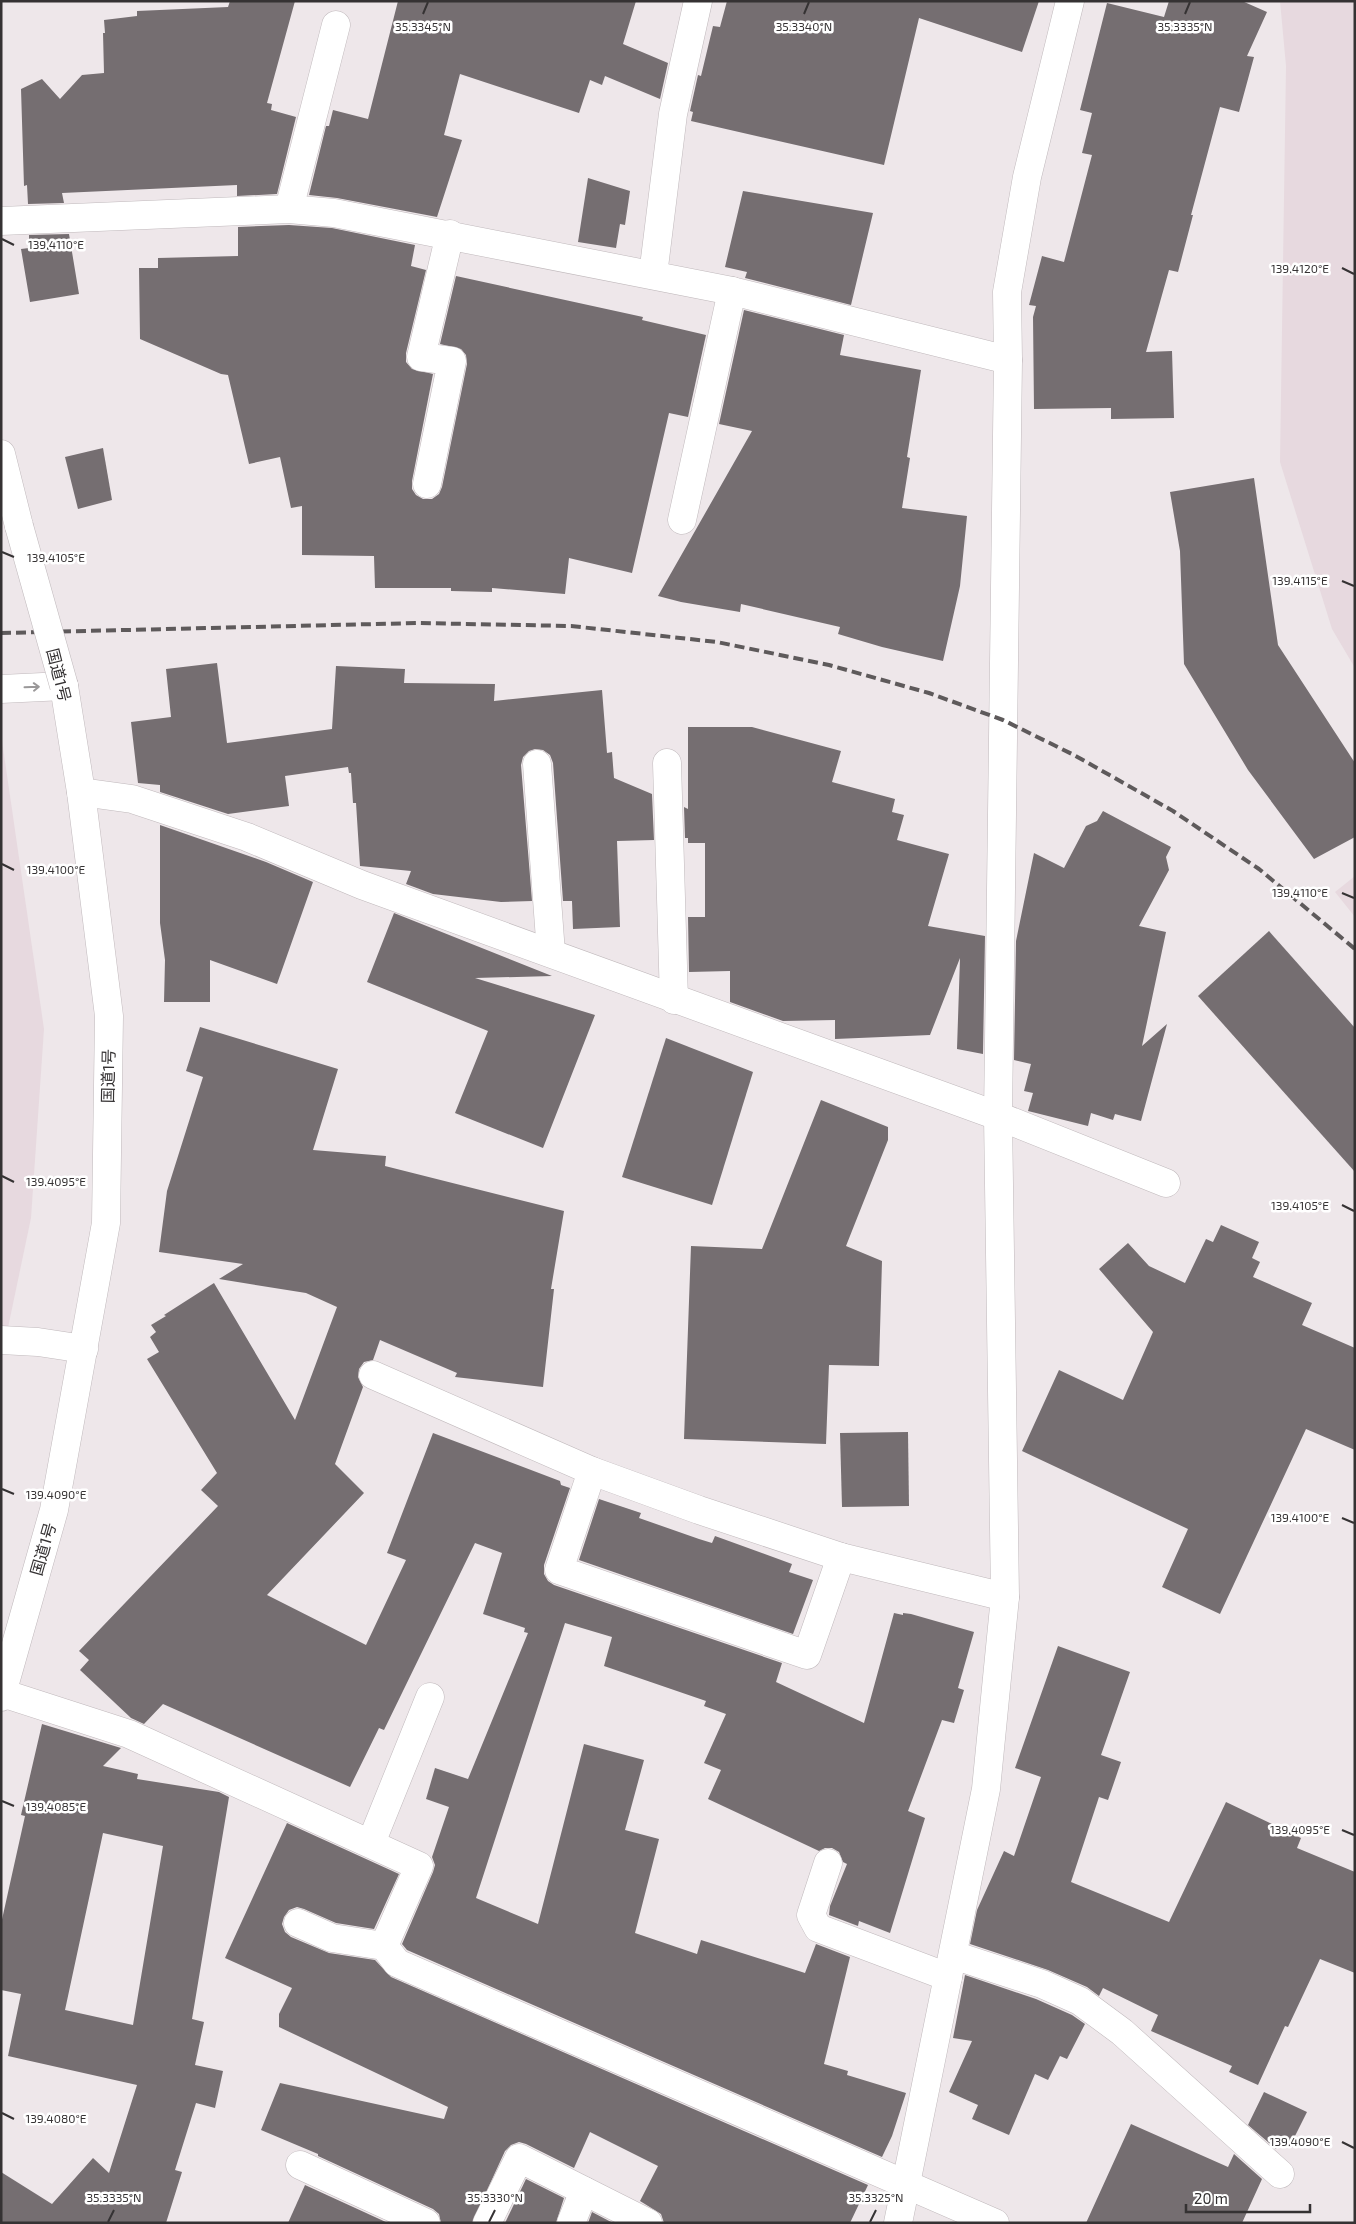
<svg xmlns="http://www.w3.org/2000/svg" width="1356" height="2224" font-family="'Exo 2','Noto Sans JP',sans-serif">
<rect width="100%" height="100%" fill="#eee7ea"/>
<g fill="#e7d9df">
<polygon points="1280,1 1355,1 1355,668 1332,629 1280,462 1286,66"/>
<polygon points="1,734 44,1029 31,1218 1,1361"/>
<polygon points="1355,876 1355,917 1335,892"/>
</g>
<g fill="#756e71" fill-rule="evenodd">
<polygon points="230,1 295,1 267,103 272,104 271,110 296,117 277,194 237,196 237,185 62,193 64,203 28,204 27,185 24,186 21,89 42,79 60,99 82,75 104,73 103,33 105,33 104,20 137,16 137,11 228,7"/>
<polygon points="398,1 636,1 623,44 668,63 660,99 605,76 602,85 590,80 579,113 460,74 444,135 462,140 437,217 337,198 309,195 326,126 329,126 333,110 368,119"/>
<polygon points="727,1 1039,1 1022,52 919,18 884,165 691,121 693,112 690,111 698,75 701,76 713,26 720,27"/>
<polygon points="1169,1 1242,1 1267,12 1247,56 1254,57 1239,112 1220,107 1191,215 1193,215 1178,272 1169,270 1146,352 1172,351 1174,418 1111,419 1111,408 1034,409 1033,317 1036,306 1029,305 1042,256 1064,262 1092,155 1082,153 1092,113 1080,110 1107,3 1164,17"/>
<polygon points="588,178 630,191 625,225 620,224 616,248 578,242"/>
<polygon points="743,191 873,213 851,305 745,278 747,272 725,267"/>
<polygon points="289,225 332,228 415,245 411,266 426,270 406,353 406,362 412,369 433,374 412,481 412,489 416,495 423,499 432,499 439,494 442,487 467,364 466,355 461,349 440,344 456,276 643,317 642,320 706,335 688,417 669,413 632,573 569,558 565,594 492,588 492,592 451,591 451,588 375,588 374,556 302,555 302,506 291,508 280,457 249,464 228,375 221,374 140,339 139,268 158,268 158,258 238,256 238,227"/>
<polygon points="69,234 79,294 30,302 21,249 29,248 29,235"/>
<polygon points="744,310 844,335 840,355 921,370 907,457 910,458 902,508 967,516 960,586 943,661 882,647 838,634 840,627 741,604 740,612 681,602 658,596 752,431 719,424"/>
<polygon points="103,448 112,500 78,509 65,457"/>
<polygon points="1254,478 1278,645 1355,763 1355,837 1314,859 1248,770 1184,664 1180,551 1170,492"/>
<polygon points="217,663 227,743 332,729 336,666 405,669 404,683 495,684 494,701 602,690 607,753 612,752 614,778 652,794 654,840 617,841 620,927 573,929 572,901 563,901 553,763 550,755 543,750 535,749 529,751 523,757 521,765 532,901 501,902 433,894 406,884 411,871 360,866 356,803 353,803 351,773 349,773 348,767 285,776 289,806 228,814 160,792 160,785 138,783 131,722 171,717 166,669"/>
<polygon points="688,727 752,727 841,751 832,782 895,799 892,812 904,815 897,840 949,854 928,926 985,936 983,1054 957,1049 960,958 930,1035 835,1039 835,1020 783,1021 730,1002 730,971 689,972 688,917 705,917 705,843 688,843 688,838 685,838 684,807 688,809"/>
<polygon points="1103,811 1171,847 1166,857 1169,870 1139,926 1166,932 1142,1046 1167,1024 1141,1121 1115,1114 1113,1120 1091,1113 1088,1126 1028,1111 1033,1093 1024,1091 1031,1064 1014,1060 1016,941 1034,853 1064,868 1086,826 1097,821"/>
<polygon points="160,825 266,862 313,882 277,984 210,960 210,1002 164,1002 165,960 160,923"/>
<polygon points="394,913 552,976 475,978 595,1015 543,1148 455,1113 488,1031 367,982"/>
<polygon points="1269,931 1355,1028 1355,1172 1198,996"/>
<polygon points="200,1027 338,1069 313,1150 386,1156 385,1166 564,1211 551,1289 554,1289 543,1387 455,1377 457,1373 380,1340 373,1360 364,1362 359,1369 358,1377 363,1387 335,1464 364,1493 267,1595 366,1645 406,1560 387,1553 433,1433 560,1481 561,1485 570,1488 544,1565 544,1574 548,1581 554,1585 782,1663 776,1682 864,1723 894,1613 903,1615 903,1613 911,1614 974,1632 958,1688 964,1690 954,1723 942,1720 908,1811 925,1818 890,1933 859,1921 858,1926 829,1915 830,1906 847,1864 843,1862 839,1852 832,1848 825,1848 819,1851 708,1799 721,1770 704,1763 726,1714 704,1706 706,1701 604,1666 612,1637 565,1623 476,1898 538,1924 584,1744 644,1760 625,1830 659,1839 635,1933 697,1954 701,1940 805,1973 816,1944 850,1957 824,2064 848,2071 847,2075 906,2093 892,2136 882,2157 407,1950 402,1944 433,1872 435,1865 432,1857 449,1807 426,1799 435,1768 468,1779 528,1633 524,1632 525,1628 483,1614 502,1553 475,1543 384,1730 379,1728 350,1787 163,1704 144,1724 131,1718 80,1670 89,1660 79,1651 218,1506 201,1490 217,1473 147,1359 159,1352 150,1337 156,1332 151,1325 166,1316 164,1315 214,1283 295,1420 337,1307 306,1293 219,1279 243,1264 159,1252 167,1191 203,1077 186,1071"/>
<polygon points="666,1038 753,1072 712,1205 622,1177"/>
<polygon points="821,1100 888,1127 888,1140 846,1246 882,1261 879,1366 829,1365 826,1444 684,1439 691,1246 762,1249"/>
<polygon points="1221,1225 1259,1242 1252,1258 1260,1262 1253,1277 1312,1303 1302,1325 1355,1348 1355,1450 1306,1429 1220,1614 1162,1587 1188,1529 1022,1451 1059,1370 1123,1400 1153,1332 1099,1269 1128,1243 1149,1266 1185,1283 1206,1239 1213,1242"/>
<polygon points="908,1432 909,1506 842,1507 840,1433"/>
<polygon points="599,1499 641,1513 639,1518 699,1539 712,1543 715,1536 792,1564 789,1572 813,1580 793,1634 579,1560"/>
<polygon points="1058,1646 1130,1672 1101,1755 1121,1762 1108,1800 1099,1797 1071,1882 1169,1922 1226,1802 1301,1838 1297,1848 1355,1872 1355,1973 1320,1959 1288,2027 1285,2026 1258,2085 1229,2072 1232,2066 1151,2031 1158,2015 1103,1988 1099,1996 1087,1987 1048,1970 970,1944 977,1910 1004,1851 1014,1856 1041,1777 1015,1768"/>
<path d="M42,1724L121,1748L103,1766L138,1774L137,1779L219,1792L229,1797L192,2019L204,2022L195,2065L223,2071L215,2108L196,2103L175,2170L182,2172L166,2223H1V2172L52,2204L93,2158L109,2173L137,2085L8,2056L21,1994L1,1990V1924L25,1816L21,1815ZM103,1833L163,1846L133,2025L65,2010Z"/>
<polygon points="287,1823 399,1874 374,1929 336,1923 304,1909 297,1907 289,1910 284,1917 282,1924 285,1932 291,1937 329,1953 375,1960 391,1977 868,2185 850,2223 664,2223 661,2214 640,2201 658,2166 590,2132 574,2168 526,2144 519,2142 511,2145 505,2151 472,2223 441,2223 439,2214 433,2209 318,2156 318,2154 261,2130 280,2083 444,2119 448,2107 279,2027 279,2014 292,1988 225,1958"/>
<polygon points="965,1975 1036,1999 1072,2015 1085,2024 1067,2059 1060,2056 1048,2080 1035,2074 1009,2135 972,2119 978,2105 949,2092 972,2041 953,2038"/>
<polygon points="1264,2092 1307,2112 1292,2142 1281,2137 1276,2149 1248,2125"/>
<polygon points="1131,2124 1228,2167 1234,2154 1262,2179 1242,2223 1086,2223"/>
<polygon points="526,2179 564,2198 556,2223 505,2223"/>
<polygon points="305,2185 388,2223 288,2223"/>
<polygon points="592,2212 613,2223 588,2223"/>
</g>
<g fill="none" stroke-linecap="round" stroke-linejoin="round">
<g stroke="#c0b9bc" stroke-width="29">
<g id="minor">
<polyline points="289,209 336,25"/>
<polyline points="1,221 289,209 334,213 732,291 1008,360"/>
<polyline points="653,275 673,114 698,1"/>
<polyline points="427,484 452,361 421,357 450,234"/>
<polyline points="682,520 732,291"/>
<polyline points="1,689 64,686"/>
<polyline points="667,763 674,1000"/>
<polyline points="537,764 551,953"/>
<polyline points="81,792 132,799 247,837 362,885 998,1116 1166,1183"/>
<polyline points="1,1340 38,1342 84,1349"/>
<polyline points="373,1375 592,1471 699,1510 841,1557 1005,1597"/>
<polyline points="592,1471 559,1570 807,1655 841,1557"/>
<polyline points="2,1693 129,1734 419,1866 384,1946"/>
<polyline points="371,1843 430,1697"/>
<polyline points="828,1863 811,1915 818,1928 948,1977"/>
<polyline points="298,1923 332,1938 384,1946 397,1963 995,2223"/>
<polyline points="953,1955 1042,1984 1080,2001 1122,2032 1280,2174"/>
<polyline points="300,2165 426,2223"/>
<polyline points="487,2223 519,2158 648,2223"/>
<polyline points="571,2223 584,2191"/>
<polyline points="898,2223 986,1789 1005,1597 998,1116 1008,360 1007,292 1027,177 1070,1"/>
</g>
</g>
<g stroke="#c0b9bc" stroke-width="29">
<g id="highway">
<polyline points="1,454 19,526"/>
<polyline points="1,1697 54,1510 106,1223 109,1016 81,792 64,686"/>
</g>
</g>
<use href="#minor" stroke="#fff" stroke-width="28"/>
<use href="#highway" stroke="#fff" stroke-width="28"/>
<polyline stroke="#5e5a5b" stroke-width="4" stroke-dasharray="10 5" stroke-linecap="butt" points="1,633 418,623 571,626 717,642 829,665 929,693 1003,720 1074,755 1173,811 1259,869 1355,949"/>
<g stroke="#c0b9bc" stroke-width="29" stroke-linecap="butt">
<polyline id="highway-bridge" points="19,526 64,686"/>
</g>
<use href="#highway-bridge" stroke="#fff" stroke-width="28"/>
</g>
<defs><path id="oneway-shaft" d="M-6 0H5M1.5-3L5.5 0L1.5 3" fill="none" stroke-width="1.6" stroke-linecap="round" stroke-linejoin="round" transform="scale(1.25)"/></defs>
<use stroke="#9a9899" href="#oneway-shaft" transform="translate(32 687) rotate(-2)"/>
<path fill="none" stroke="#353233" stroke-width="2" d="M423,14L428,2M804,14L809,2M1185,14L1190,2M2,239L14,245M1342,268L1354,274M2,552L14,557M1342,581L1354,586M2,864L14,870M1342,893L1354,898M2,1176L14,1182M1342,1205L1354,1211M2,1489L14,1494M1342,1518L1354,1523M2,1801L14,1806M1342,1830L1354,1835M2,2113L14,2119M1342,2142L1354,2148M108,2222L114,2210M489,2222L495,2210M870,2222L876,2210"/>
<g text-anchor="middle" stroke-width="5" stroke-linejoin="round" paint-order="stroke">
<g font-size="16" fill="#353233" stroke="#fff">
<text transform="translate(59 675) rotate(76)" y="6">国道1号</text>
<text transform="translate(108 1076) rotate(-89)" y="6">国道1号</text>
<text transform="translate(43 1549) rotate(-74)" y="6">国道1号</text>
</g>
</g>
<g font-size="12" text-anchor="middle" fill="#353233" stroke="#fff" stroke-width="5" stroke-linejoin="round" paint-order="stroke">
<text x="423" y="31">35.3345°N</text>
<text x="804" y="31">35.3340°N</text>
<text x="1185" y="31">35.3335°N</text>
<text x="56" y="249">139.4110°E</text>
<text x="1300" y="273">139.4120°E</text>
<text x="56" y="562">139.4105°E</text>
<text x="1300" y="585">139.4115°E</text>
<text x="56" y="874">139.4100°E</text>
<text x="1300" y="897">139.4110°E</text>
<text x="56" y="1186">139.4095°E</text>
<text x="1300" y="1210">139.4105°E</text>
<text x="56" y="1499">139.4090°E</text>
<text x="1300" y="1522">139.4100°E</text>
<text x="56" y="1811">139.4085°E</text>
<text x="1300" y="1834">139.4095°E</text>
<text x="56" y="2123">139.4080°E</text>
<text x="1300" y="2146">139.4090°E</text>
<text x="114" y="2202">35.3335°N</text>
<text x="495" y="2202">35.3330°N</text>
<text x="876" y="2202">35.3325°N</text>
</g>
<rect width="1356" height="2224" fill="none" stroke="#353233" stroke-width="5"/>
<path d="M1186 2204v8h124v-8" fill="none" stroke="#353233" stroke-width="2.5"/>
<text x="1194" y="2204" font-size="15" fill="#353233" stroke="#ffffff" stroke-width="4" paint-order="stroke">20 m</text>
</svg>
